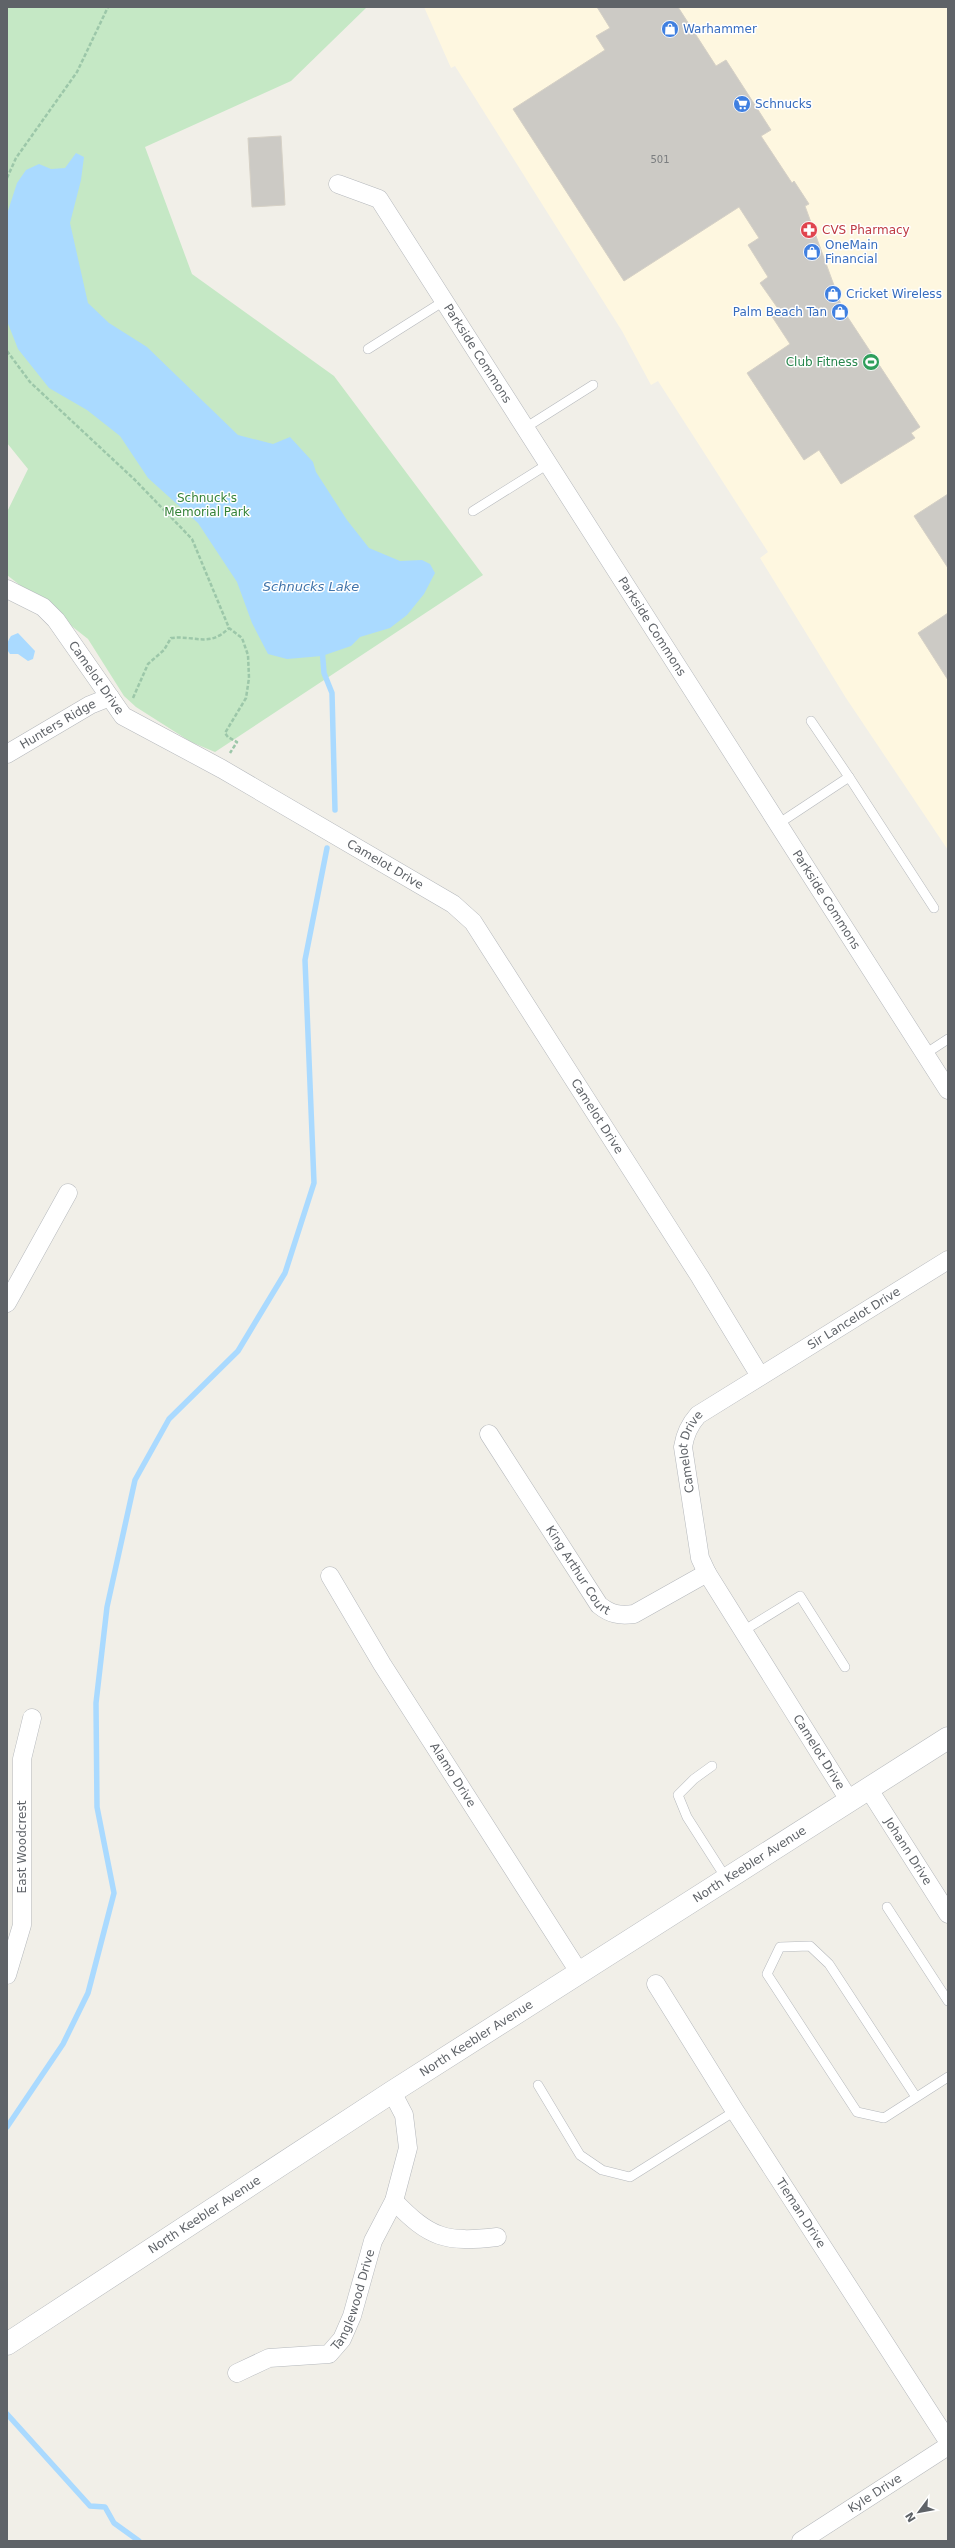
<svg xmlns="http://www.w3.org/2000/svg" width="955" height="2548" font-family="'DejaVu Sans',sans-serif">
<rect width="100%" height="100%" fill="#f1efe8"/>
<polygon fill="#fef7e0" points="424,7 948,7 948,850 846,698 760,558 768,552 658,381 651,385 622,331 455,66 451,68"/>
<polygon fill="#c5e8c5" points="7,7 367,7 291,81 145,147 192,274 334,376 483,575 215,752 191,742 136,707 124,696 88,639 7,575 7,512 28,469 7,443"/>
<g fill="#aadaff">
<polygon points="76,153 84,157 81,180 70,223 88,303 109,323 147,347 238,435 273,444 290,437 313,462 316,472 347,520 369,548 400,561 422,560 430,564 435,573 424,594 407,615 390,628 360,637 351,646 322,656 287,659 268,654 252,623 237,582 198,523 148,478 120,436 87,410 49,388 18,349 7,321 7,214 17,183 26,170 39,164 51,169 65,168"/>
<path d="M18,633L35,651L33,659L28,661L18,654H10C5,648 7,642 11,636Z"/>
</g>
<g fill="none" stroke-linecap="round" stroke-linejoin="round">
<g stroke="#aadaff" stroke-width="5.5">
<polyline points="322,648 324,673 332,693 335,810"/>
<polyline points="7,2127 63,2044 88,1993 114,1893 97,1807 96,1703 107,1607 135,1480 169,1419 238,1351 285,1273 314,1183 305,960 327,848"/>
<polyline points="7,2414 90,2506 105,2507 114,2523 139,2541"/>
</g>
</g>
<g fill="#cccac5" stroke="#d6d1c6">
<polygon points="597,7 678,7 716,66 726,60 771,130 761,136 792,183 794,181 809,204 805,206 843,310 920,427 911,433 915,438 841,484 819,450 804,460 747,373 790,344 771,315 779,310 760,283 768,277 748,245 759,238 739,207 624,281 513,109 605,50 596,36 610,28"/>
<polygon points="281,136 285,205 252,207 248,138"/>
<polygon points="948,494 948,568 914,516"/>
<polygon points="948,613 948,680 918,633"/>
</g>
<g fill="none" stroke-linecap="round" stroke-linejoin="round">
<g stroke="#b5b8bc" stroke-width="10">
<g id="service">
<polyline points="368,349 444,301"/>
<polyline points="525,428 593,385"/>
<polyline points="473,511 548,464"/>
<polyline points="811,721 849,777"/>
<polyline points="778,824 849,777 934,908"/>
<polyline points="925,1054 948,1039"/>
<polyline points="743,1631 800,1596 845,1667"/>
<polyline points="712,1766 694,1779 678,1795 687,1817 726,1878"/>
<polyline points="887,1907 948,2001"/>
<polyline points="538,2085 580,2155 602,2170 630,2177 735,2111"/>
<polyline points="916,2097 829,1964 810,1946 780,1947 767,1974 857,2112 884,2118 948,2077"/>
</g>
</g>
<g stroke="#b5b8bc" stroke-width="19">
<g id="minor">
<path id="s1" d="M338,184L379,199L948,1090"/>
<path id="s2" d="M7,589L43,607L56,620L123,716L222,769L453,904L473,922L700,1277L760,1376"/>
<path id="s3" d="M7,754L90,705L110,697"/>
<polyline points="7,1303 68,1193"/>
<path id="s4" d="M489,1434L599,1605C610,1614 619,1616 634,1614L707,1573"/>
<path id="s5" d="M330,1576L382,1664L579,1972"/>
<path id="s6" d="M868,1788L948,1914"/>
<path id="s7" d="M849,1800L707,1573L700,1558L683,1447C685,1434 689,1425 698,1415L948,1260"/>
<polyline points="7,1975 22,1925 22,1759 32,1718"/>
<path id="s8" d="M656,1984L735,2111L948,2441"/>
<path d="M394,2201C430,2238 445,2243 497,2237"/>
<path id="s9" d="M237,2373L269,2358L329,2354L342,2339L352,2316L373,2241L394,2201L408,2148L404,2115L392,2092"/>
<path id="s10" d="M801,2541L948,2446"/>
</g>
</g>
<g stroke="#b5b8bc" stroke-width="23">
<g id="tertiary">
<path id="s11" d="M7,2344L392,2092L948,1738"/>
</g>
</g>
<g stroke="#9cc7a9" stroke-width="2.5" stroke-dasharray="4 2" stroke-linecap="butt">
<polyline points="7,178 16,158 77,72 108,7"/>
<polyline points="7,351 30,382 135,480 192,539 229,628 242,638 248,655 249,678 246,698 225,733 228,737 237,742 230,753"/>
<path d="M133,698L148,664L164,650L171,638C195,635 209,648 229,628"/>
</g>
<use href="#service" stroke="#fff" stroke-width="9"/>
<use href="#minor" stroke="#fff" stroke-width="18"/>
<use href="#tertiary" stroke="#fff" stroke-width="22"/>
</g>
<defs>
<g id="shop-disc" transform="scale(0.9)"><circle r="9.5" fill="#3f7fe0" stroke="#fff"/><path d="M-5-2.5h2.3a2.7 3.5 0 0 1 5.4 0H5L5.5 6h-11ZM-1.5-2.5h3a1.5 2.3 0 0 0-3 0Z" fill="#fff"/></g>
<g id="supermarket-disc" transform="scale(0.9)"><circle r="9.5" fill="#3f7fe0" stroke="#fff"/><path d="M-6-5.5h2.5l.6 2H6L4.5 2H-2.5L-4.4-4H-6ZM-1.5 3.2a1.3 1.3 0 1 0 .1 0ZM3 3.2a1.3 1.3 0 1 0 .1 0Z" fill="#fff"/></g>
<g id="pharmacy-disc" transform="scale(0.9)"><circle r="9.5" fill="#e0444e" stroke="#fff"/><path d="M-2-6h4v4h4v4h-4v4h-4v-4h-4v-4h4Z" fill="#fff"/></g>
<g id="stadium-disc" transform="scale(0.9)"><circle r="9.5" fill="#2e9e5b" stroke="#fff"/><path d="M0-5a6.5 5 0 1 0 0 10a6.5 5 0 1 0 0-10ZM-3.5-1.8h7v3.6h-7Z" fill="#fff"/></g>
</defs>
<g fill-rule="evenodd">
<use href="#shop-disc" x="670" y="29"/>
<use href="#supermarket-disc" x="742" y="104"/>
<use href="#pharmacy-disc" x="809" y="230"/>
<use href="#shop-disc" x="812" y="252"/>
<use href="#shop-disc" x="833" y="294"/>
<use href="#shop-disc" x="840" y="312"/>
<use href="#stadium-disc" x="871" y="362"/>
</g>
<g text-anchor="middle" stroke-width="3" stroke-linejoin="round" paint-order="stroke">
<g font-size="10" fill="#7a7d7f">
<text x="660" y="163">501</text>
</g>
<g font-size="12" fill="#366cbe" stroke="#fff" text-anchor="start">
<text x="683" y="33">Warhammer</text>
<text x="755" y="108">Schnucks</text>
<text x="825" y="249">OneMain<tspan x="825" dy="14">Financial</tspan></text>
<text x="846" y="298">Cricket Wireless</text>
<text x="827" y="316" text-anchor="end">Palm Beach Tan</text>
</g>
<g font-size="12" fill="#be3a42" stroke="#fff" text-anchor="start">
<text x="822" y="234">CVS Pharmacy</text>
</g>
<g font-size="12" fill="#5f6368" stroke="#fff">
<text dy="4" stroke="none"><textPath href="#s1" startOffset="227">Parkside Commons</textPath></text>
<text dy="4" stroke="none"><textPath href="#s1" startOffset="551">Parkside Commons</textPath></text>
<text dy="4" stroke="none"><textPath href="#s2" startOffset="129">Camelot Drive</textPath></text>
<text dy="4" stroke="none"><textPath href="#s3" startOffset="59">Hunters Ridge</textPath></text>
<text dy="4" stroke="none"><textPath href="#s2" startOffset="477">Camelot Drive</textPath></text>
<text dy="4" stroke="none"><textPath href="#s1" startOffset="875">Parkside Commons</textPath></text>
<text dy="4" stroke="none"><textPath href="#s2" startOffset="813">Camelot Drive</textPath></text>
<text dy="4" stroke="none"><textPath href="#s7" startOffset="616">Sir Lancelot Drive</textPath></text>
<text dy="4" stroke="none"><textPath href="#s7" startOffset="393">Camelot Drive</textPath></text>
<text dy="4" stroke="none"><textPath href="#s4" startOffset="163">King Arthur Court</textPath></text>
<text transform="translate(819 1752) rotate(58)" y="4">Camelot Drive</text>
<text dy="4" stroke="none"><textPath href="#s5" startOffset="234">Alamo Drive</textPath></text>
<text transform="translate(22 1847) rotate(-90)" y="4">East Woodcrest</text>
<text dy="4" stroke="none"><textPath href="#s6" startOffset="75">Johann Drive</textPath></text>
<text dy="4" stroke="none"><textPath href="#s11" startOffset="884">North Keebler Avenue</textPath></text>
<text dy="4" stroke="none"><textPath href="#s11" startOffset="560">North Keebler Avenue</textPath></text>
<text dy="4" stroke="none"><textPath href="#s8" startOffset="271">Tieman Drive</textPath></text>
<text dy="4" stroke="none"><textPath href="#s11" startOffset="236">North Keebler Avenue</textPath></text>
<text dy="4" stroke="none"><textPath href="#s9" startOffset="156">Tanglewood Drive</textPath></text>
<text dy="4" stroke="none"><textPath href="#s10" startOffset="88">Kyle Drive</textPath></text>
</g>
<g font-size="12" fill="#27864d" stroke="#fff" text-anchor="end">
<text x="858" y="366">Club Fitness</text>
</g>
<g font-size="12" fill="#348238" stroke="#fff">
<text x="207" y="502">Schnuck's<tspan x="207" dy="14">Memorial Park</tspan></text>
</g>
<g font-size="13" font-style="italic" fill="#4174aa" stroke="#fff">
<text x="311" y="591">Schnucks Lake</text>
</g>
</g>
<rect width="955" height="2548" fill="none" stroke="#5f6368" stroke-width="16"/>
<g transform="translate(919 2512) rotate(238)" stroke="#ffffff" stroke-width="3" paint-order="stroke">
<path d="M0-3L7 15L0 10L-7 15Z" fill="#5f6368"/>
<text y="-6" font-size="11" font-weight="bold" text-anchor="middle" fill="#5f6368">N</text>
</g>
</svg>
